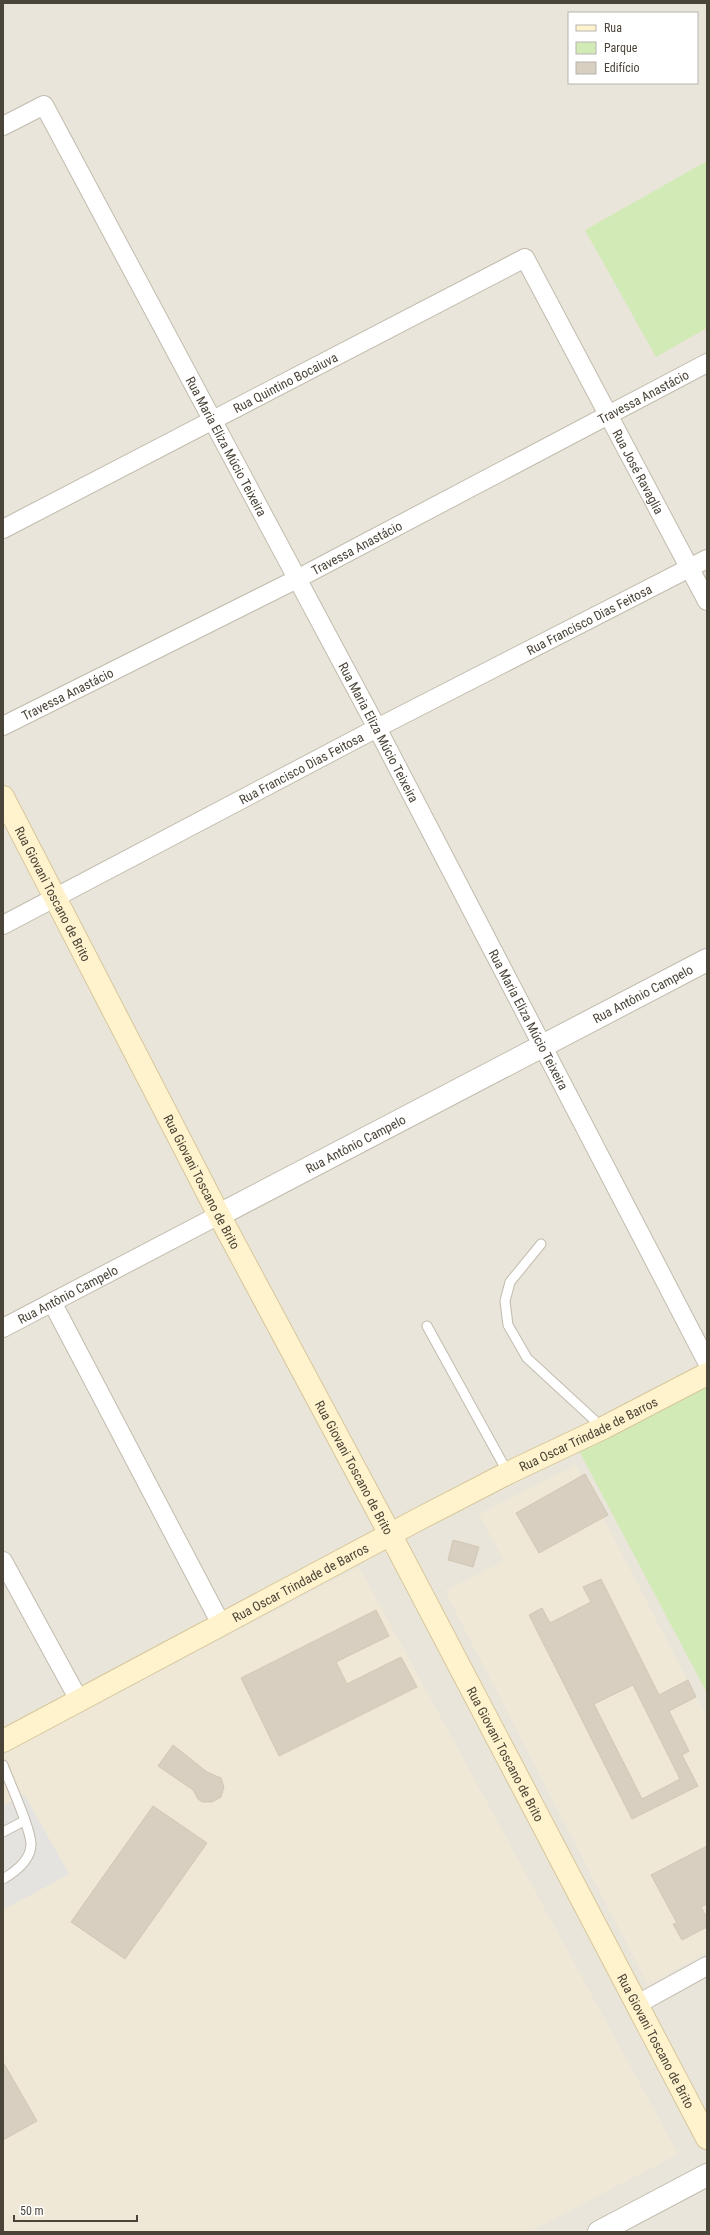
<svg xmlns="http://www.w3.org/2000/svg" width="710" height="2235" font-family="'Roboto Condensed',sans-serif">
<rect width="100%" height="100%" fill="#f6f3ec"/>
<path fill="#eae5da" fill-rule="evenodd" d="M3,3H707V2232H3ZM569,13H697V83H569Z"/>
<g fill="#efe8d6">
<polygon points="576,1465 707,1718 707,1952 648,1985 445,1591 504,1561 479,1514"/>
<polygon points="359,1567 678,2154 529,2232 3,2232 3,1754"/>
</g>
<g fill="#d2eab5">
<polygon points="707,161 707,328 656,357 585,230"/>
<polygon points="707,1382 707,1693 578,1449"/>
</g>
<polygon fill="#e5e3e0" points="24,1794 69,1874 3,1910 3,1806"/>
<g fill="#d8cfc1" stroke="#d3c7b4" fill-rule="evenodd">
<polygon points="585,1474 608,1515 539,1553 516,1513"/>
<polygon points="453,1540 479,1547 473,1567 448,1560"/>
<path d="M601,1579L659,1695L688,1680L696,1697L669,1711L689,1751L682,1755L698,1786L632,1819L529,1615L542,1608L550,1623L591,1602L583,1587ZM633,1685L680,1779L642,1799L594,1704Z"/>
<polygon points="376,1610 389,1636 336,1662 347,1684 401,1657 417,1687 279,1756 241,1678"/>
<polygon points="173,1745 207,1772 221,1778 224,1787 221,1797 212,1802 202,1802 198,1799 193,1790 158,1766"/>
<polygon points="153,1806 207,1843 125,1959 71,1922"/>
<polygon points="707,1846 707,1904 701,1907 707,1918 707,1927 682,1940 673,1924 677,1923 651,1875"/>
<polygon points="3,2062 37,2121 3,2140"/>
</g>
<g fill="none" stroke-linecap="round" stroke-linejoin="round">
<g stroke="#c2bbae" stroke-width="11">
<g id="service">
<polyline points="541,1244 510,1282 505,1301 508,1325 527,1358 603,1428"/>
<polyline points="427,1326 508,1473"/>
<path d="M3,1765C10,1784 30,1826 31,1844C31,1860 15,1872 3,1879"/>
<polyline points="3,1832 24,1821"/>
</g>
</g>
<g stroke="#c2bbae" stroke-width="20">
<g id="minor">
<path id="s1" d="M3,126L44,105L377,728L707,1362"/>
<path id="s2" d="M3,529L525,258L707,601"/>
<path id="s3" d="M3,726L297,579L707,363"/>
<path id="s4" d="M3,925L377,728L707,559"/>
<polyline points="52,1302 221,1624"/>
<path id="s5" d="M3,1328L219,1215"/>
<polyline points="3,1561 79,1700"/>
<polyline points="636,2005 707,1966"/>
</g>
</g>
<g stroke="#c2bbae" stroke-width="24">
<g id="tertiary">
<path id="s6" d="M219,1215L707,960"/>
<polyline points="599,2232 707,2175"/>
</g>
</g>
<g stroke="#d6c79b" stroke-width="24">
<g id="secondary">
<path id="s7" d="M3,797L219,1215L398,1549L707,2138"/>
<path id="s8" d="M3,1741L417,1520L508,1473L603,1428L707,1374"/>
</g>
</g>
<use href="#service" stroke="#fff" stroke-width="9"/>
<use href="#minor" stroke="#fff" stroke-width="18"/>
<use href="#tertiary" stroke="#fff" stroke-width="22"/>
<use href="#secondary" stroke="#fff3cd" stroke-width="22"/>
</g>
<g text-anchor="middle" stroke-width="3.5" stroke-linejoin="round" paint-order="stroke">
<g font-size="13" fill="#4b4439" stroke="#fff">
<text dy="5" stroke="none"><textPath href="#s2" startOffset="318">Rua Quintino Bocaiuva</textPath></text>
<text dy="5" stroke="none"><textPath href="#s3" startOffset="720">Travessa Anastácio</textPath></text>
<text dy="5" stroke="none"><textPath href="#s1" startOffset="433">Rua Maria Eliza Múcio Teixeira</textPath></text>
<text dy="5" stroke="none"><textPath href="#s2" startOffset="830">Rua José Ravaglia</textPath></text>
<text dy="5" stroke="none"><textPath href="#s3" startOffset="396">Travessa Anastácio</textPath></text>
<text dy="5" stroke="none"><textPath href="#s4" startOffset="661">Rua Francisco Dias Feitosa</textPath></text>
<text dy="5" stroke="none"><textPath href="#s3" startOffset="72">Travessa Anastácio</textPath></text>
<text dy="5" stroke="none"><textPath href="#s1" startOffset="757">Rua Maria Eliza Múcio Teixeira</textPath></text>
<text dy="5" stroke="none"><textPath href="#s4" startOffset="337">Rua Francisco Dias Feitosa</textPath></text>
<text dy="5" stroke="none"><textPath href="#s7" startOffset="109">Rua Giovani Toscano de Brito</textPath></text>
<text dy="5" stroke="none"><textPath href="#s6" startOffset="478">Rua Antônio Campelo</textPath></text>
<text dy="5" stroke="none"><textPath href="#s1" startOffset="1081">Rua Maria Eliza Múcio Teixeira</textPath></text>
<text dy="5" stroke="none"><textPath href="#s6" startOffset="154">Rua Antônio Campelo</textPath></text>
<text dy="5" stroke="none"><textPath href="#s7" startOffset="433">Rua Giovani Toscano de Brito</textPath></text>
<text dy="5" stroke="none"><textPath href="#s5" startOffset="73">Rua Antônio Campelo</textPath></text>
<text dy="5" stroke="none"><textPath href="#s8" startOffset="661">Rua Oscar Trindade de Barros</textPath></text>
<text dy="5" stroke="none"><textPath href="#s7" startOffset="757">Rua Giovani Toscano de Brito</textPath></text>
<text dy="5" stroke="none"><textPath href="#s8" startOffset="337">Rua Oscar Trindade de Barros</textPath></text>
<text dy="5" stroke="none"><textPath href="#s7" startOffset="1081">Rua Giovani Toscano de Brito</textPath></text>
<text dy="5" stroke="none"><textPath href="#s7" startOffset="1405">Rua Giovani Toscano de Brito</textPath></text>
</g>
</g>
<rect width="710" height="2235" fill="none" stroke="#4b4439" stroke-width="8"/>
<rect x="568" y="12" width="130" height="72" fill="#ffffff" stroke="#b7b4b0"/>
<rect x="576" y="25" width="20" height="6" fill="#fff3cd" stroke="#b7b4b0"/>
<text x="604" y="32" font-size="12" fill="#4b4439">Rua</text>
<rect x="576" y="42" width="20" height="12" fill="#d2eab5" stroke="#b7b4b0"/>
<text x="604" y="52" font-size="12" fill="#4b4439">Parque</text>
<rect x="576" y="62" width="20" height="12" fill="#d8cfc1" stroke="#b7b4b0"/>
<text x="604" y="72" font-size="12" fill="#4b4439">Edifício</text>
<path d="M14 2215v6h123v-6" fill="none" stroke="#4b4439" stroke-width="2"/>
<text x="20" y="2215" font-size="12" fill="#4b4439" stroke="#ffffff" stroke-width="3" paint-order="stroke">50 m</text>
</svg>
